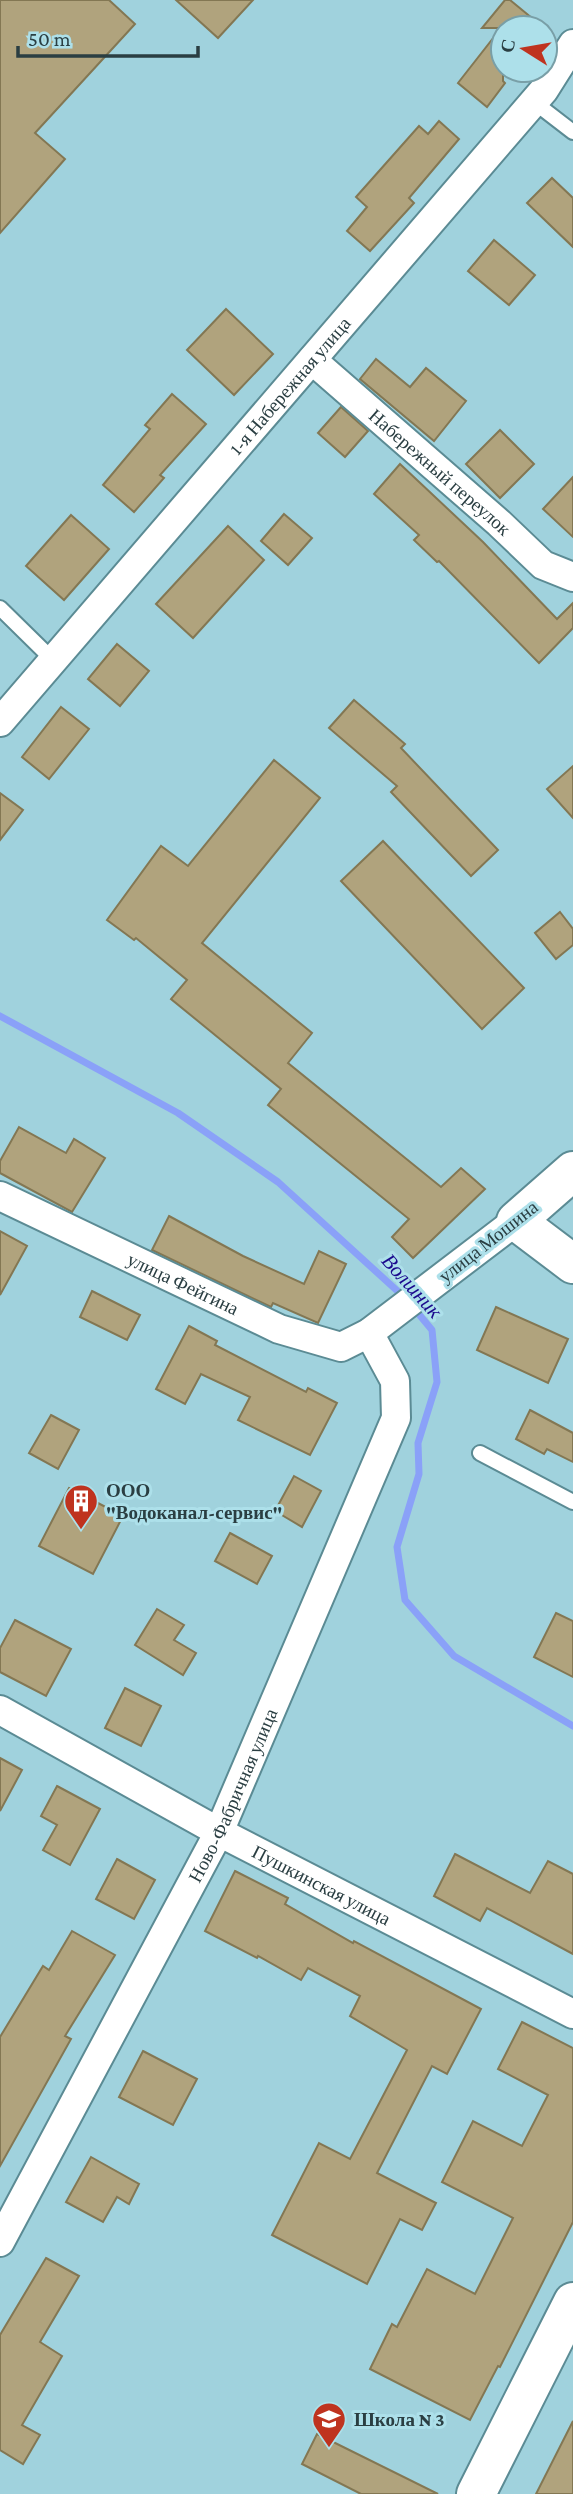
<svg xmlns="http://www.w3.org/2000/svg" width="573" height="2494" font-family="'Crimson Pro',serif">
<rect width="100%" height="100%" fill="#a0d2dd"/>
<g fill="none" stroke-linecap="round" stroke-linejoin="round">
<g stroke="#8aa1f8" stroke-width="7">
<polyline points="0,1016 178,1113 278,1182 404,1297"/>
<polyline points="412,1306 432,1330 437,1382 418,1443 419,1474 397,1547 405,1600 454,1656 573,1726"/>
</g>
</g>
<g fill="#b0a37d" stroke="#837753" stroke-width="2">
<polygon points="0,0 109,0 135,24 35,133 65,159 0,233"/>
<polygon points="176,0 253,0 218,38"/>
<polygon points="505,0 510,0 544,28 503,28 503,81 505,83 487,107 458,83 501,28 482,28"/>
<polygon points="439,121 459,139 409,198 414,203 370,251 347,231 367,207 356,197 419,126 428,134"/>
<polygon points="552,178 573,198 573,247 527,203"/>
<polygon points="494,240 535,275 509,305 468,271"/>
<polygon points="226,309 273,354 234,395 187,350"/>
<polygon points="376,359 410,387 426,368 466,401 434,441 360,379"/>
<polygon points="172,394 206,424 160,475 164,478 134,512 103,485 150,429 145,425"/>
<polygon points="341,407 368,431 345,457 318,433"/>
<polygon points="500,430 534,464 500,498 466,464"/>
<polygon points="400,464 483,542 557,619 573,603 573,628 539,663 439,561 437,562 414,540 419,535 374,494"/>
<polygon points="573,477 573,537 543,509"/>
<polygon points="284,514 312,538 288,565 261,541"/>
<polygon points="71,515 109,549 64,600 26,566"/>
<polygon points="228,526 264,560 193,638 156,604"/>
<polygon points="117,644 149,671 120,706 88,679"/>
<polygon points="354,700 405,744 401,748 498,850 471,876 391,792 397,786 329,728"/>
<polygon points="61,707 89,729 49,779 22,757"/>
<polygon points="274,760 320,798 202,943 312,1033 288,1063 441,1187 461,1168 485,1189 413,1258 392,1237 409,1219 268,1105 281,1089 171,999 187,980 136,938 134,940 107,920 161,846 188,866"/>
<polygon points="573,766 573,818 547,789"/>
<polygon points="0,793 23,810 0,840"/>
<polygon points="383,841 524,988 482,1029 341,881"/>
<polygon points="560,912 573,929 573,945 556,959 535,933"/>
<polygon points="19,1127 66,1153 74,1139 105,1158 72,1212 0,1173 0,1161"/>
<polygon points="169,1216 243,1256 304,1284 319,1251 346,1264 318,1323 273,1303 271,1307 152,1250"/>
<polygon points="0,1231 27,1246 0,1295"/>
<polygon points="92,1291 140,1315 127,1340 80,1317"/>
<polygon points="496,1307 568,1339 548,1383 477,1350"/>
<polygon points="189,1326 217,1341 215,1345 306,1392 308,1388 337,1403 310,1455 238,1420 250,1397 201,1374 185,1404 156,1389"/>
<polygon points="530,1410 573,1433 573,1462 547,1449 544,1454 516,1439"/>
<polygon points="51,1415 79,1430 58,1469 29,1453"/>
<polygon points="294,1476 321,1491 302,1527 275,1511"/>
<polygon points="69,1488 123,1516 93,1574 39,1546"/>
<polygon points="230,1533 272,1556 257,1584 215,1561"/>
<polygon points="157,1609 184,1625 174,1640 196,1653 183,1675 135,1645"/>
<polygon points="556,1613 573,1621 573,1677 534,1657"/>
<polygon points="15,1620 71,1649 46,1696 0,1672 0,1648"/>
<polygon points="125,1688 161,1706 141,1746 105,1728"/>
<polygon points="0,1758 22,1770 0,1811"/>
<polygon points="57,1786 100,1809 70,1865 43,1850 57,1825 41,1816"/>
<polygon points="455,1854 530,1893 548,1861 573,1874 573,1954 487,1908 480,1921 434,1896"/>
<polygon points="117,1859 155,1880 134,1919 96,1899"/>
<polygon points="235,1871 288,1898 285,1904 353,1943 354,1941 481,2009 447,2074 432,2066 377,2173 436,2203 422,2230 400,2219 367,2284 272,2235 319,2143 350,2159 407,2050 350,2016 360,1996 308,1968 301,1980 258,1956 257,1958 205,1931"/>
<polygon points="72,1931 115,1955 65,2036 71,2039 0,2166 0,2037 43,1966 49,1970"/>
<polygon points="522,2022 573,2048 573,2222 500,2367 498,2366 470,2420 370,2369 392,2324 397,2327 427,2269 475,2294 513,2218 442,2182 473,2121 522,2146 548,2095 498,2069"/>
<polygon points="143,2051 197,2079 173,2125 119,2097"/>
<polygon points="91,2157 139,2184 129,2204 117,2197 103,2222 66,2202"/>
<polygon points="46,2258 79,2276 40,2342 62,2356 22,2425 40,2435 23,2464 0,2450 0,2335"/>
<polygon points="573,2421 573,2494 536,2494"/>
<polygon points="317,2434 438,2494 361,2494 302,2464"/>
</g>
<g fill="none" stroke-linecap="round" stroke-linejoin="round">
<g stroke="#5b8b94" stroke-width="18">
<g id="lane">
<polyline points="534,102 573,132"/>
<polyline points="0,608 53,660"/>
<polyline points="480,1453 573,1502"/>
</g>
</g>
<g stroke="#5b8b94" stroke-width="32">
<g id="street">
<path id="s1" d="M312,360L499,523L543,565L573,577"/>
<path id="s2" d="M0,722L544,90L573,44"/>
<path id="s3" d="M0,1196L279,1329L341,1347L369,1333L516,1221"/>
<path id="s4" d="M0,1710L219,1832L573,2014"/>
<path id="s5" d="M0,2242L219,1832L396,1418L395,1381L369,1333"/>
</g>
</g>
<g stroke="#5b8b94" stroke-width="42">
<g id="secondary">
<polyline points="573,1171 516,1221 573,1264"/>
<polyline points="476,2494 573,2302"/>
</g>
</g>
<use href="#lane" stroke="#fff" stroke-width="14"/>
<use href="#street" stroke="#fff" stroke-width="28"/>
<use href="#secondary" stroke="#fff" stroke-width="38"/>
</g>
<defs>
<g id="building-pin" transform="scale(1.75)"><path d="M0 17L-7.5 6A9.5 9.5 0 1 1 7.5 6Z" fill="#bf331f" stroke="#ade0ea"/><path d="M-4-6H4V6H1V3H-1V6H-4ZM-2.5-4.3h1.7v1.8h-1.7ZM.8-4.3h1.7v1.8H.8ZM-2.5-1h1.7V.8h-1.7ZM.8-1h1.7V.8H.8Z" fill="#fff"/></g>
<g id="school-pin" transform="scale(1.75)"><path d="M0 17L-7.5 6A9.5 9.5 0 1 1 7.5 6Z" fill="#bf331f" stroke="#ade0ea"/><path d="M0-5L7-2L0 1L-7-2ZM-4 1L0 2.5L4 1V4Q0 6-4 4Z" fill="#fff"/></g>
</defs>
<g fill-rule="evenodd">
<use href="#building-pin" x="81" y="1501"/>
<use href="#school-pin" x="329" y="2419"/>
</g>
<g text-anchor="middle" stroke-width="6" stroke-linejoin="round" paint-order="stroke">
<g font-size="19" fill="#2a3e42" stroke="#ade0ea">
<text dy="7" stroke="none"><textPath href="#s2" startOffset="444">1-я Набережная улица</textPath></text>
<text dy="7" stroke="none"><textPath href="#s1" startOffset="170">Набережный переулок</textPath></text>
<text transform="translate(488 1241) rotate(-38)" y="7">улица Мошина</text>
<text dy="7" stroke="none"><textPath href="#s3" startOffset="203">улица Фейгина</textPath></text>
<text dy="7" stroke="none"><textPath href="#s5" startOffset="504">Ново-Фабричная улица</textPath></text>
<text dy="7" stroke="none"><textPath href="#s4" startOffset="366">Пушкинская улица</textPath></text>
</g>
<g font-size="19" font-weight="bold" fill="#2a3e42" stroke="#ade0ea" text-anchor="start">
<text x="106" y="1497">ООО<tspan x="106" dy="22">"Водоканал-сервис"</tspan></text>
<text x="354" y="2426">Школа N 3</text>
</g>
<g font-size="21" font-style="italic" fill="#1a098d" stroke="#ade0ea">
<text transform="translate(412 1286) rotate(48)" y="7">Волшник</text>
</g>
</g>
<g transform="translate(524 49) rotate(281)"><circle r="33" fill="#ade0ea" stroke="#799fa7" stroke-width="2"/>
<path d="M0-5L12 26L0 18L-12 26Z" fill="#bf331f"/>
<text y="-10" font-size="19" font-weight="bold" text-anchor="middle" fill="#2a3e42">С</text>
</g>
<path d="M18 46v10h180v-10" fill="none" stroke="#2a3e42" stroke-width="3.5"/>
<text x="28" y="46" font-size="21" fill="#2a3e42" stroke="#ade0ea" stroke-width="5" paint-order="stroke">50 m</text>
</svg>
